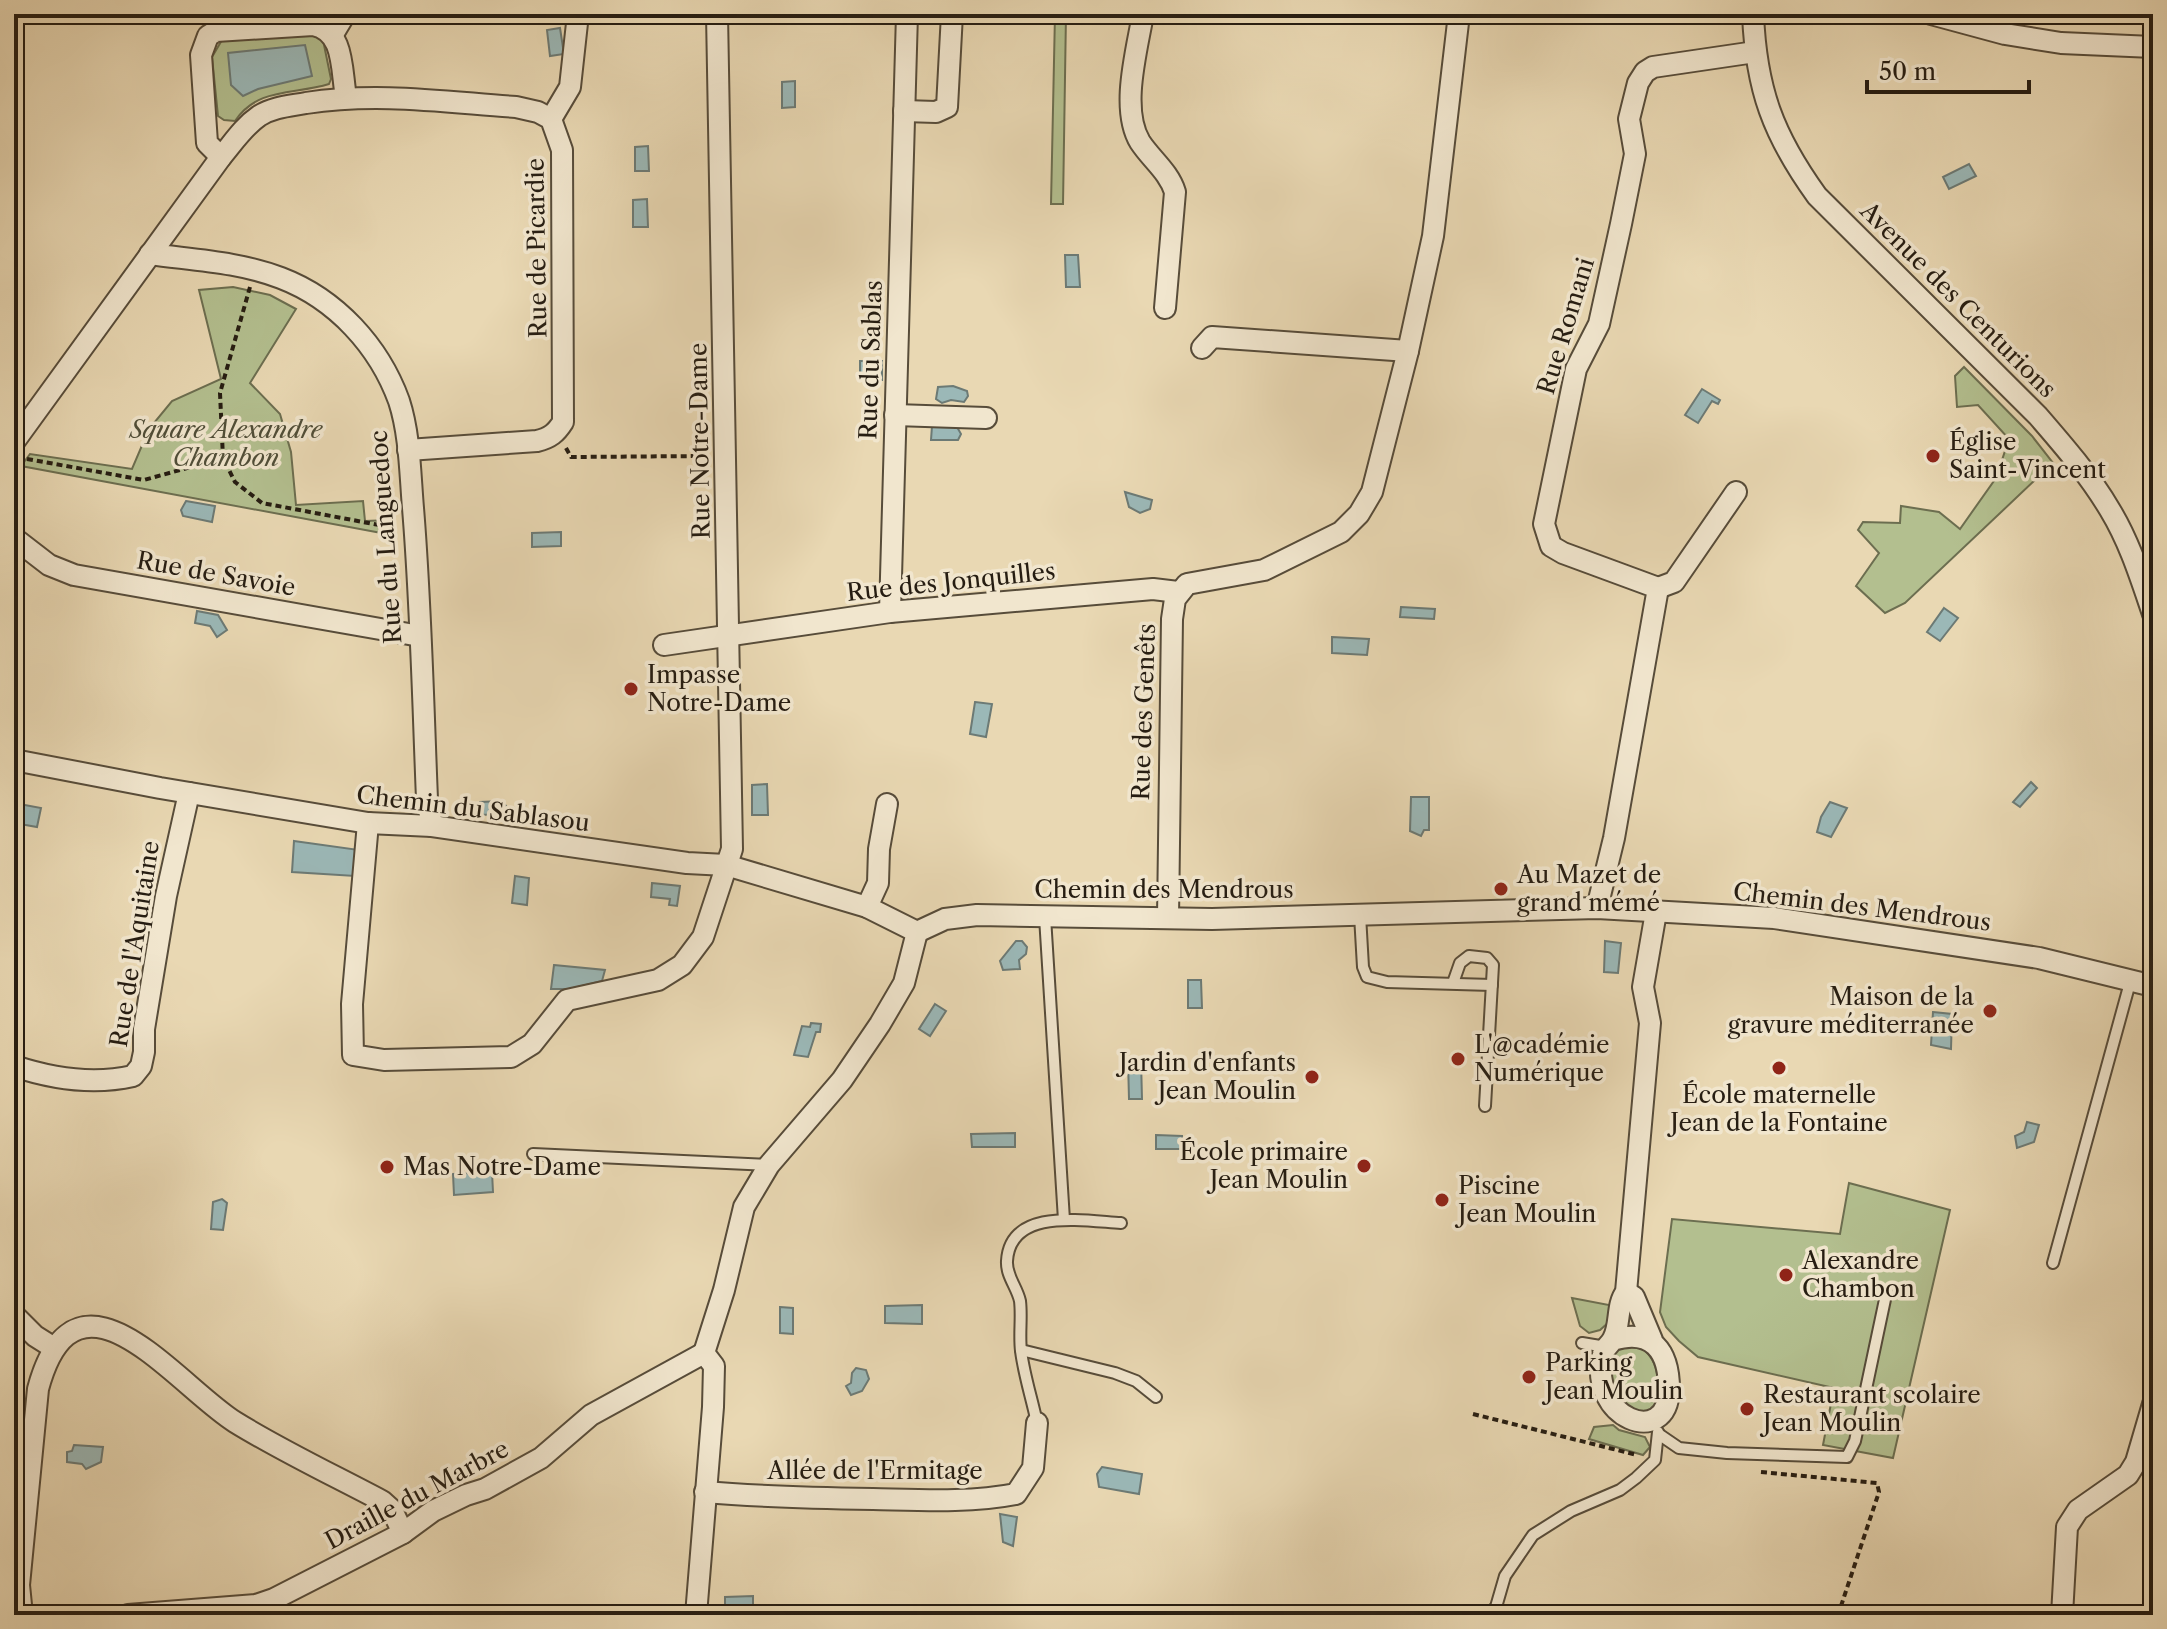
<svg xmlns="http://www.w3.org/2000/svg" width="2167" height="1629" font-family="'Libre Caslon Text',serif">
<rect width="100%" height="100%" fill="#e9d8b3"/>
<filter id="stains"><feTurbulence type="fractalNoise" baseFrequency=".0025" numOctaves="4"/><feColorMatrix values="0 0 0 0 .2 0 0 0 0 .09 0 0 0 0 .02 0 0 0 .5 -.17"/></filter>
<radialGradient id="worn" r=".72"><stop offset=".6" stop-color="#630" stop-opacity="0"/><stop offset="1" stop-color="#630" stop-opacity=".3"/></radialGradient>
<g fill="#b3bf8f" stroke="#6c6e50" stroke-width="2">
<polygon points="1055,14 1066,14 1063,204 1051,204"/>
<path d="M319,34L323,40L331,79L329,84C293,95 258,87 235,121L224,120L218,116L212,57L222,40Z"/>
<polygon points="233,287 270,295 296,309 250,383 280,414 291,452 296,505 363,501 365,521 390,520 392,535 21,466 30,454 132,469 149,429 172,401 221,379 199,290"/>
<polygon points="1964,367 2032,436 2053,463 1905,603 1885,613 1856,586 1879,553 1858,530 1863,522 1900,523 1901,506 1939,512 1960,529 1996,478 2009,439 1978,405 1957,407 1955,376"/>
<polygon points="1849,1183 1950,1210 1893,1458 1823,1445 1834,1388 1698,1357 1679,1341 1666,1327 1660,1312 1672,1219 1840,1234"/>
<polygon points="1572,1298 1609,1305 1609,1322 1600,1330 1589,1333 1580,1326"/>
<path d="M1635,1345C1661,1355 1661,1388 1654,1410L1635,1416L1609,1391C1609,1366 1604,1348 1635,1345Z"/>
<polygon points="1613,1425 1619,1430 1645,1437 1650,1447 1643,1455 1589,1439 1594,1427"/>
</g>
<g fill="#9bb8b7" stroke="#6c7a75" stroke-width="2">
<polygon points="560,28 564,54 550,56 547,30"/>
<polygon points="305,45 312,76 258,89 243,96 231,85 228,53"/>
<polygon points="795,81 795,107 782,108 782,82"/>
<polygon points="648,146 649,171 635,171 635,147"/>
<polygon points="1969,164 1976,176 1949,189 1943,177"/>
<polygon points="647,199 648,227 633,227 633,200"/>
<polygon points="1065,255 1078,255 1080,287 1066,287"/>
<rect x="860" y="361" width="22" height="19"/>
<polygon points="953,386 967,391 968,396 964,402 951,400 942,403 936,399 938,387"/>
<polygon points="1702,389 1720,400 1718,404 1712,401 1698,423 1685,415"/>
<polygon points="932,426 957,427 961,434 958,440 931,440"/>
<polygon points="1125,492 1152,500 1150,509 1140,513 1129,507"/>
<polygon points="186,501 215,506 212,522 183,516 181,510"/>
<polygon points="561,532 561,546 532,547 532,533"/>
<polygon points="1401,607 1435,609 1434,619 1400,617"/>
<polygon points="1944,608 1958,618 1940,641 1927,632"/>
<polygon points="197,611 218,615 227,630 217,637 210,626 195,623"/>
<polygon points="1332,637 1369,639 1367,655 1332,653"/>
<polygon points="975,702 992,704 986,737 970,734"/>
<polygon points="2031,782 2037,788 2020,807 2013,802"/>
<polygon points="767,784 768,815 752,815 752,785"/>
<polygon points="1411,797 1429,797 1429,830 1424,830 1421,836 1410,831"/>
<polygon points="502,801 506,806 503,814 480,815 480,802"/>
<polygon points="1830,802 1847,808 1831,837 1817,832 1821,817"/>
<polygon points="14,803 41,808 37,827 14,823"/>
<polygon points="294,841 359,850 355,876 292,872"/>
<polygon points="515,876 529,878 527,905 512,903"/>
<polygon points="652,883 680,886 677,906 669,905 670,899 651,897"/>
<polygon points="1016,941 1022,941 1027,947 1026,954 1019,960 1020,969 1003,970 1000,961"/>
<polygon points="1605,941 1621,943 1618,973 1604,972"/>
<polygon points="554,965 605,970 602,981 569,989 551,989"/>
<polygon points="1188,980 1201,980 1202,1008 1188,1008"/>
<polygon points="935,1004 946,1011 930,1036 919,1029"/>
<polygon points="1933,1012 1952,1014 1951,1049 1931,1045"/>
<polygon points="811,1023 821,1024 820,1032 816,1032 808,1057 794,1055 802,1026 810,1027"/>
<polygon points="1128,1060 1141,1060 1142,1099 1129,1099"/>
<polygon points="2027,1122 2039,1125 2034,1142 2017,1148 2015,1136 2024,1132"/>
<polygon points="1015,1133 1015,1147 972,1147 971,1134"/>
<polygon points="1156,1135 1182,1136 1182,1149 1156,1149"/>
<polygon points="492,1172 493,1192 454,1195 453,1174"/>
<polygon points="222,1199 227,1203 223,1230 211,1229 213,1202"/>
<polygon points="922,1305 922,1324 885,1323 885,1306"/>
<polygon points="780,1307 793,1308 793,1334 780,1333"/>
<polygon points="856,1368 866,1370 869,1379 862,1391 851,1395 846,1386 851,1383 852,1373"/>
<polygon points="74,1445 103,1447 101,1462 86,1469 82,1464 67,1462 67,1452 72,1451"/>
<polygon points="1102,1467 1142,1474 1139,1494 1099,1487 1097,1474"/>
<polygon points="1000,1514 1017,1517 1013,1546 1003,1542"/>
<polygon points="753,1596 753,1612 725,1610 725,1597"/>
</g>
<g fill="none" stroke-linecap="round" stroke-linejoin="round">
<g stroke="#574c3a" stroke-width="14">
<g id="service">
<polyline points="1360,915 1363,967 1367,977 1387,982 1492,985"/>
<polyline points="1045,917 1064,1220"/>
<polyline points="1453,983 1460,963 1469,956 1487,958 1493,965 1485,1106"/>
<polyline points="533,1154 769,1165"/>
<polyline points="2053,1263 2131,979"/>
<polyline points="1582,1343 1606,1347"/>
<polyline points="1021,1350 1115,1373 1136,1381 1156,1397"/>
<path d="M1037,1423C1032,1399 1024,1375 1021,1351C1019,1334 1022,1317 1020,1301C1017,1287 1006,1276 1007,1261C1010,1207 1085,1221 1121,1223"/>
<polyline points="1660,1435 1679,1448 1727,1453 1847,1457 1855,1441 1887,1290"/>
<polyline points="1487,1615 1496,1607 1505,1576 1533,1535 1571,1511 1620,1490 1636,1478 1655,1460 1658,1432"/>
</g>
</g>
<g stroke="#574c3a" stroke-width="24">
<g id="minor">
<path d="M1143,14C1137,50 1120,109 1140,142C1151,159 1169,172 1175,192L1165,308"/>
<path d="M1753,14C1756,89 1773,135 1817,196L2038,416C2064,446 2090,476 2110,510C2130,543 2141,579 2153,614"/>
<polyline points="1931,14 2005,34 2061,43 2153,47"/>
<polyline points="333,34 345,14"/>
<polyline points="904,111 936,112 947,107 952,14"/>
<polyline points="551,119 570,87 578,14"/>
<path d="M221,157L207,143L201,55L208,36L216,31L313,25C345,31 341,70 346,97"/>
<path d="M150,254C193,260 240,262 281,278C336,299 379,346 399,401C410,435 410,473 413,508C421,605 423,702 427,799L432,826"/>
<polyline points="1202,348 1212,337 1408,351"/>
<polyline points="895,415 986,418"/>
<path d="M14,442L221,157C233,143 243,127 259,116C273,107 290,106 306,103C378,92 444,102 516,107L538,112L551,119L562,150L563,422C556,433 550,438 537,441L408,450"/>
<polyline points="14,538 49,565 74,575 420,636"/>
<polyline points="1658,588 1674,582 1736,492"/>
<polyline points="890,612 907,14"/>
<polyline points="664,645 890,612 1153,589 1178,592"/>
<polyline points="14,760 160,788 368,823 432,826 687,863 726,865 867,907 917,932"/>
<polyline points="368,823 352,1004 353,1055 384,1060 511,1057 532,1044 567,1000 658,980 682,965 703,937 732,849 717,14"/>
<polyline points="867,907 878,883 879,849 887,804"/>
<polyline points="1597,908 1614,838 1658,588 1563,553 1551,546 1544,524 1576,369 1599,324 1621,224 1635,154 1629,119 1638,83 1645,72 1653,67 1755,52"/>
<polyline points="1168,918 1172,619 1175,599 1187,584 1264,570 1341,532 1359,514 1372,492 1408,351 1433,236 1459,14"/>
<polyline points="917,932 945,919 977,915 1212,919 1597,908 1774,918 2039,958 2153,986"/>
<path d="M14,1066C53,1079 93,1085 133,1076L141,1066L144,1052V1029L166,896L189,793"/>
<polyline points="1626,1292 1634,1297 1652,1340"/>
<polyline points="14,1315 35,1336 54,1348"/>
<path d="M1613,1340C1652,1328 1669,1351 1669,1389C1668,1450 1587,1418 1603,1354C1604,1348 1610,1345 1613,1339C1621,1325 1616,1305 1626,1292L1650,1023L1643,987L1656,912"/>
<path d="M705,1492C761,1497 817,1498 873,1499C920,1500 970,1503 1016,1494L1033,1468L1037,1423"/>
<path d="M22,1615L19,1585L38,1389C76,1248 176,1385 235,1422C282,1451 333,1475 382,1501L392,1510L403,1533"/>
<polyline points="128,1615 256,1605 274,1599 403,1533 433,1511 466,1495 485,1489 541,1458 591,1415 704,1353"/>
<polyline points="696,1615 713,1407 714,1366 704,1353 724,1290 744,1207 769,1165 842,1080 880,1024 904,983 917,932"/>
<polyline points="2062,1615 2067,1527 2078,1510 2128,1475 2136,1462 2153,1404"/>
</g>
</g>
<g stroke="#261d12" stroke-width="4" stroke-dasharray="6 4" stroke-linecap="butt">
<polyline points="250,287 220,393 223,458 235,482 262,503 395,528"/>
<polyline points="566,448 571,457 704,456"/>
<polyline points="27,459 144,480 223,458"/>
<polyline points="1473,1414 1637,1455"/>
<polyline points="1761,1472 1877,1483 1879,1492 1838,1615"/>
</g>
<use href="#service" stroke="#f1e6ce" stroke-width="10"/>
<use href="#minor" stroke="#f1e6ce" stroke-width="20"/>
</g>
<g fill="#8f2418" stroke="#f1e6ce" stroke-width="3">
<circle cx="1933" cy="456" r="8"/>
<circle cx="631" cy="689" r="8"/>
<circle cx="1501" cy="889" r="8"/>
<circle cx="1990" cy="1011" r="8"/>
<circle cx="1458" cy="1059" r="8"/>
<circle cx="1779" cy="1068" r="8"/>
<circle cx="1312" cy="1077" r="8"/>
<circle cx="1364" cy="1166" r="8"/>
<circle cx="387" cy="1167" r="8"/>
<circle cx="1442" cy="1200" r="8"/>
<circle cx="1786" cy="1275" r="8"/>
<circle cx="1529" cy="1377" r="8"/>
<circle cx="1747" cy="1409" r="8"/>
</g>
<g text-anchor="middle" stroke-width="7" stroke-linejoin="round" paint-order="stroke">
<g font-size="24" fill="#261d12" stroke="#f1e6ce">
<text transform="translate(537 248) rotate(-91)" y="8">Rue de Picardie</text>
<text transform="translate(1958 300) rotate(45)" y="8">Avenue des Centurions</text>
<text transform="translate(1566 326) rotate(-73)" y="8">Rue Romani</text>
<text transform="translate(871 360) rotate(-88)" y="8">Rue du Sablas</text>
<text transform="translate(700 441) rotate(-91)" y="8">Rue Notre-Dame</text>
<text transform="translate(386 537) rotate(-94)" y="8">Rue du Languedoc</text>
<text transform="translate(216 574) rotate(10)" y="8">Rue de Savoie</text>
<text transform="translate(951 582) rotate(-6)" y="8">Rue des Jonquilles</text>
<text transform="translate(1144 712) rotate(-88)" y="8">Rue des Genêts</text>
<text transform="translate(473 809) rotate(7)" y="8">Chemin du Sablasou</text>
<text x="1164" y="898">Chemin des Mendrous</text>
<text transform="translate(1862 907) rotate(7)" y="8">Chemin des Mendrous</text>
<text transform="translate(135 944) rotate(-81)" y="8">Rue de l'Aquitaine</text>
<text x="875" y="1479">Allée de l'Ermitage</text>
<text transform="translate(417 1495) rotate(-28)" y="8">Draille du Marbre</text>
</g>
<g font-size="24" font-style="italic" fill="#504e38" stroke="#f1e6ce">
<text x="226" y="438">Square Alexandre<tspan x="226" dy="28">Chambon</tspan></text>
</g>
<g font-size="24" fill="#261d12" stroke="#f1e6ce" text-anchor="start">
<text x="1949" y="450">Église<tspan x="1949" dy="28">Saint-Vincent</tspan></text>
<text x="647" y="683">Impasse<tspan x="647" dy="28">Notre-Dame</tspan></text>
<text x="1517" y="883">Au Mazet de<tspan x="1517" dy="28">grand mémé</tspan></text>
<text x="1974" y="1005" text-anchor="end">Maison de la<tspan x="1974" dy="28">gravure méditerranée</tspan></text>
<text x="1474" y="1053">L'@cadémie<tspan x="1474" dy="28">Numérique</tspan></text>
<text x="1296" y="1071" text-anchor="end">Jardin d'enfants<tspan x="1296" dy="28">Jean Moulin</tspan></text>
<text x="1779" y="1103" text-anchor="middle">École maternelle<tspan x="1779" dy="28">Jean de la Fontaine</tspan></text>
<text x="1348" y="1160" text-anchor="end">École primaire<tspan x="1348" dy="28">Jean Moulin</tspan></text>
<text x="403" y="1175">Mas Notre-Dame</text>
<text x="1458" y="1194">Piscine<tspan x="1458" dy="28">Jean Moulin</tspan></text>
<text x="1802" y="1269">Alexandre<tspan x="1802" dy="28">Chambon</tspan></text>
<text x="1545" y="1371">Parking<tspan x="1545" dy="28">Jean Moulin</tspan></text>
<text x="1763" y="1403">Restaurant scolaire<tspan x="1763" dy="28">Jean Moulin</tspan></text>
</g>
</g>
<rect width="2167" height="1629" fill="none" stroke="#e9d8b3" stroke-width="48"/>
<rect x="16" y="16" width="2135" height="1597" fill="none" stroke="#261d12" stroke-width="4"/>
<rect x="24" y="24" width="2119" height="1581" fill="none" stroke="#261d12" stroke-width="2"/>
<path d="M1867 80v12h162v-12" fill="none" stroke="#261d12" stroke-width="4"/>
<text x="1879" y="80" font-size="24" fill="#261d12" stroke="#f1e6ce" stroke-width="6" paint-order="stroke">50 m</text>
<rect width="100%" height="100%" filter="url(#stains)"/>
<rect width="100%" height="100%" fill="url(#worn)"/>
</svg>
